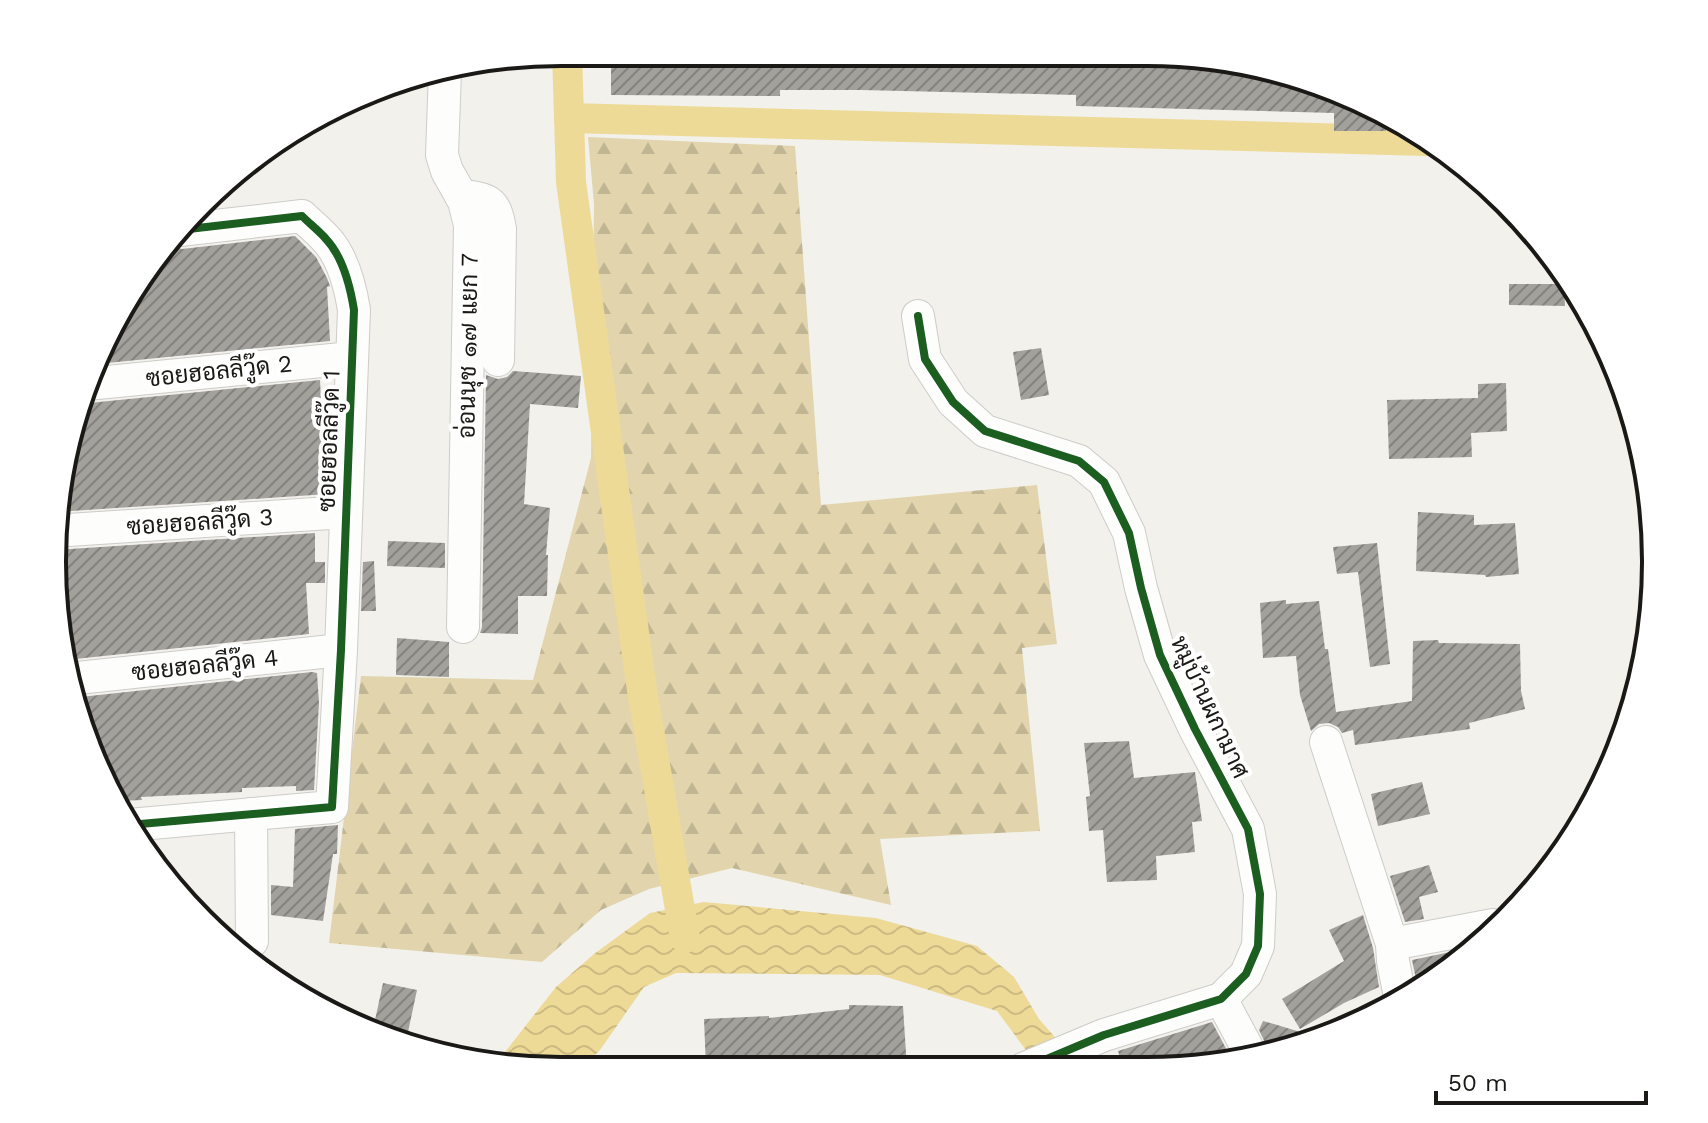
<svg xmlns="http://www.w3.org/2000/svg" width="1708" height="1123" font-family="'Work Sans',Sarabun,sans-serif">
<defs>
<pattern id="forest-firs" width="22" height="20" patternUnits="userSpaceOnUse" patternTransform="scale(2)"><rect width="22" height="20" fill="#e2d5ad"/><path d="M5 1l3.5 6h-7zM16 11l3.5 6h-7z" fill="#c1b694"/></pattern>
<pattern id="water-waves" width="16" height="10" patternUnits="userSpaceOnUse" patternTransform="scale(2)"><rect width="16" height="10" fill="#eeda97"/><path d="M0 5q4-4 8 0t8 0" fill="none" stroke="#ccba81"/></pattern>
<pattern id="building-hatch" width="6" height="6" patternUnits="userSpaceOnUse" patternTransform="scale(2)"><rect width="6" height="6" fill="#a2a19c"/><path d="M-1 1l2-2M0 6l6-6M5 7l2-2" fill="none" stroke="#83827e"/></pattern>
</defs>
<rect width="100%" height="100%" fill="#f2f1ec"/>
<polygon fill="url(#forest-firs)" points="588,137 795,146 821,505 1037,485 1057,644 1022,648 1040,831 880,839 891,905 732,868 649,889 601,910 542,962 329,943 361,676 533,680 591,458 594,204"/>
<polygon fill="url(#water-waves)" points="704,902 876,918 977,946 1014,977 1039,1019 1083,1069 1040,1069 997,1011 880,975 676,973 644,987 600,1050 583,1067 494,1066 556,987 594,954 650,913"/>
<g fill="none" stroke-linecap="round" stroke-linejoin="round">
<g stroke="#eeda97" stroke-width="30">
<polyline points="567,52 571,182 642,690 685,938"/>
<polyline points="569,118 1426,141"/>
</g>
</g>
<g fill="url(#building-hatch)">
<polygon points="611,52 1216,57 1371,104 1386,114 1386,131 1334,131 1334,113 1076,106 1076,95 861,90 780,90 780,96 611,95"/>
<polygon points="295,236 316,257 327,278 330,286 327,287 330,341 97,364 158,251 162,247 171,246 182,249"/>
<polygon points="1509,284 1564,284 1565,306 1509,305"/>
<polygon points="1041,348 1049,395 1021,400 1013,352"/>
<polygon points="513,371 581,376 578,408 530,404 524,504 550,508 546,555 548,555 547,596 518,596 518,634 480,633 482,627 486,375 498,379 507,377"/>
<polygon points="320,380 323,442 326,442 328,494 56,512 78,401 89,403"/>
<polygon points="1506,383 1507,431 1471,433 1472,457 1389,459 1387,400 1478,398 1478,384"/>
<polygon points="1418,512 1474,515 1474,525 1515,523 1519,574 1486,577 1485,575 1416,571"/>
<polygon points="315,533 315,562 325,562 325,583 306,583 309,634 66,660 55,550"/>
<polygon points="388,541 445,543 445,568 387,566"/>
<polygon points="1377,543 1390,664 1370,667 1358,572 1337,574 1333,547"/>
<polygon points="374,561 376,611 361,611 363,562"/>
<polygon points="1286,600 1286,604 1319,601 1325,649 1328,649 1336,712 1412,701 1413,641 1438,640 1439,643 1520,644 1521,691 1525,709 1469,723 1470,729 1355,745 1353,730 1342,733 1338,727 1329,723 1319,724 1311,731 1300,695 1296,656 1263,658 1260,603"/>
<polygon points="397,638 449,642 449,677 396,675"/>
<polygon points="312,672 317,673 319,703 314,790 296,791 296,786 242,788 242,792 141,797 142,800 118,801 71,698"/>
<polygon points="1129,741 1134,778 1195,772 1202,821 1192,822 1195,852 1156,856 1157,880 1107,882 1103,830 1089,831 1086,797 1090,796 1084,743"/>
<polygon points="1422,782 1430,814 1378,826 1371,794"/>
<polygon points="338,825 337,854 333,854 323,921 271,915 271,885 293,887 295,829"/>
<polygon points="1429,865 1438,892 1419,897 1424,919 1405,922 1390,876"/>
<polygon points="1363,915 1373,948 1379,987 1344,1003 1300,1029 1282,999 1344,961 1329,930"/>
<polygon points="1460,950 1417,984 1412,960"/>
<polygon points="383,983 417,990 408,1032 374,1025"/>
<polygon points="849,1005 903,1006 907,1069 706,1068 704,1019 769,1016 769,1018 849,1009"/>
<polygon points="1263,1021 1274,1024 1310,1035 1267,1047 1259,1030"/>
<polygon points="1212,1022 1230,1056 1179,1070 1124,1070 1118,1051"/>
</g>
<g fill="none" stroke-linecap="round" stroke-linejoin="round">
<g stroke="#cdccc8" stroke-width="34">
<g id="minor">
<polyline points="445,71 442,155 447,171 464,201 470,225 463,627"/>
<path d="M461,196C489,199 495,200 500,229L498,360"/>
<polyline points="918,316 925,359 953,402 985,431 1079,461 1104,482 1129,533 1141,588 1160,655 1195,729 1248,829 1260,894 1258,946 1246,974 1221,999 1104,1035 1023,1069"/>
<polyline points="87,384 352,358"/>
<polyline points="53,531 330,513 346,514"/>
<polyline points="68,679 341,650"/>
<polyline points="1326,742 1392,944"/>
<polyline points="251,814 252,941"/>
<path d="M129,825L332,807L341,650L354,310C350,285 343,257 326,239C319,231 310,224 302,216L180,230"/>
<polyline points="1400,997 1393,961 1392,944 1493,925"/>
<polyline points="1221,999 1249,1051"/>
</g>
</g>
<use href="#minor" stroke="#fdfdfc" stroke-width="32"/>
<g stroke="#fff" stroke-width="13">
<g id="cycleway">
<polyline points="918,316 925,359 953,402 985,431 1079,461 1104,482 1129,533 1141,588 1160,655 1195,729 1248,829 1260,894 1258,946 1246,974 1221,999 1104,1035 1023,1069"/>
<path d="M129,825L332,807L341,650L354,310C350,285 343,257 326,239C319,231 310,224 302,216L180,230"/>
</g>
</g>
<use href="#cycleway" stroke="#1b5e20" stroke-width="8"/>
</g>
<g text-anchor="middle" stroke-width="8" stroke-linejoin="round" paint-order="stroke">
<g font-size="24" fill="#1a1915" stroke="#fff">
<text transform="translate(468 346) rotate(-89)" y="8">อ่อนนุช ๑๗ แยก 7</text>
<text transform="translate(219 371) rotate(-6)" y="8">ซอยฮอลลีวู๊ด 2</text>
<text transform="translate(329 441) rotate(-88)" y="8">ซอยฮอลลีวู๊ด 1</text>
<text transform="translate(200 522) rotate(-4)" y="8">ซอยฮอลลีวู๊ด 3</text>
<text transform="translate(205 665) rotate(-6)" y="8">ซอยฮอลลีวู๊ด 4</text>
<text transform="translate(1210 707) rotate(65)" y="8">หมู่บ้านผกามาศ</text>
</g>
</g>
<path d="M0 0H1708V1123H0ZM561 66H1147A495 495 0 0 1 1642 561V562A495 495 0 0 1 1147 1057H561A495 495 0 0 1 66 562V561A495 495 0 0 1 561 66Z" fill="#fff" fill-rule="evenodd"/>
<path fill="none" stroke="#1a1915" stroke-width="4" d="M561 66H1147A495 495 0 0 1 1642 561V562A495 495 0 0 1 1147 1057H561A495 495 0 0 1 66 562V561A495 495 0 0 1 561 66Z"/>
<path d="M1436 1091v12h210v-12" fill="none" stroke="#1a1915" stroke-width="4"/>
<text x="1448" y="1091" font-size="24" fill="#1a1915" stroke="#ffffff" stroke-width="6" paint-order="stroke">50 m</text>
</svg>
